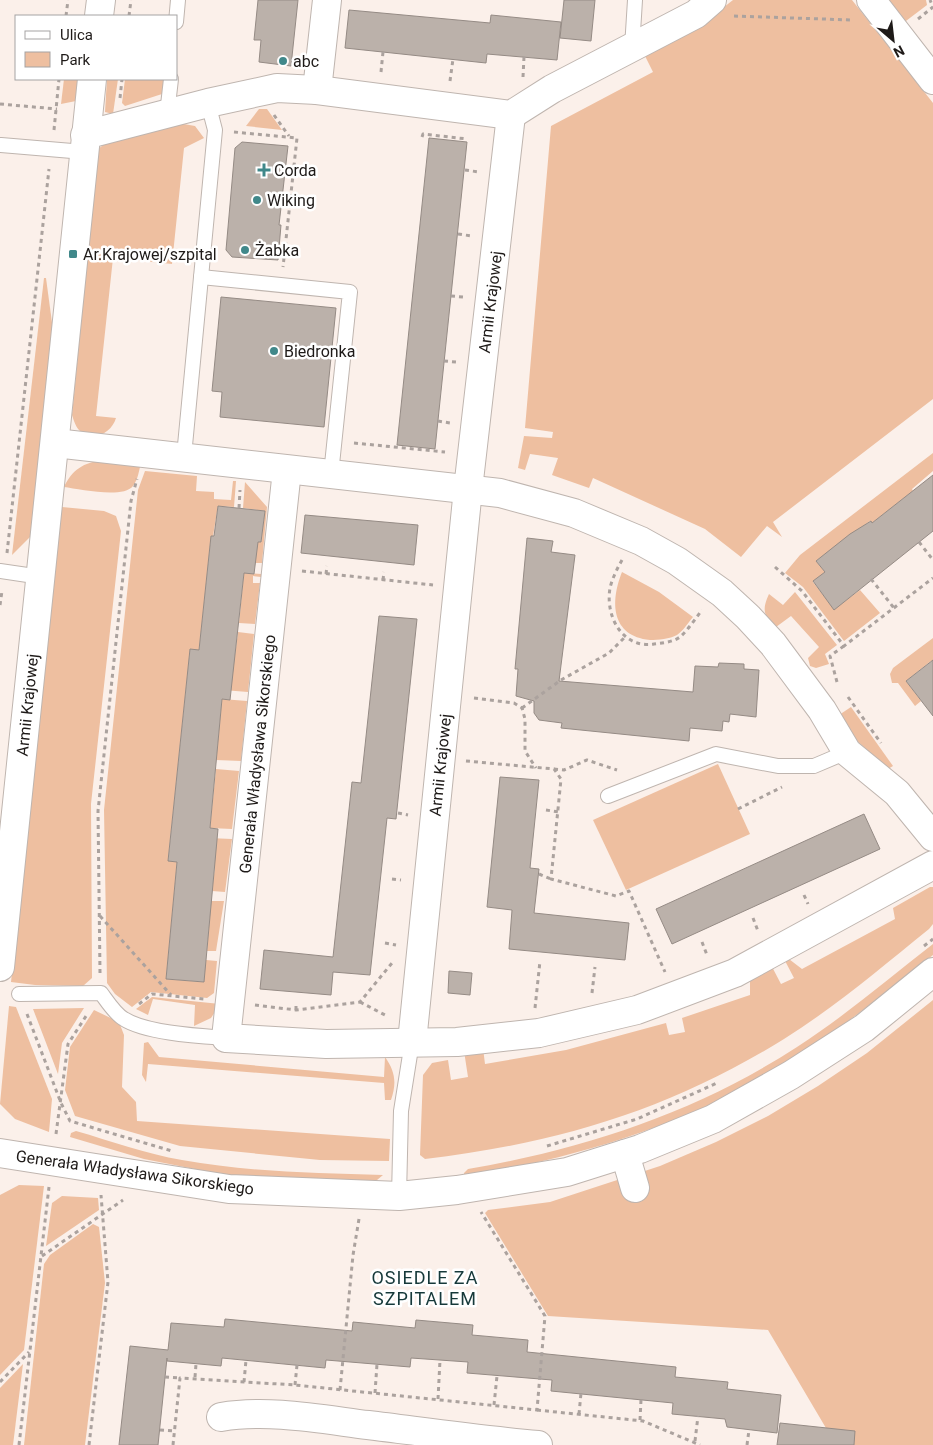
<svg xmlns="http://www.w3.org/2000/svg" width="933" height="1445" font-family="Roboto,sans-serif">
<rect width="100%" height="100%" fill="#fbf0ea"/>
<g fill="#eebfa0">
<polygon points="733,0 852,0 933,103 933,399 773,522 782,537 767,526 741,557 705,529 593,478 589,488 552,475 558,458 530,454 525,470 518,468 524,436 552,438 553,432 525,428 551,126 653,72 644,54 705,22"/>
<polygon points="883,0 926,0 927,5 902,24"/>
<polygon points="64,79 79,79 76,101 61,104"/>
<polygon points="107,79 118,79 113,114 105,112"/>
<polygon points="125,79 164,79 162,94 125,106 122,103"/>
<polygon points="259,109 267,109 282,130 246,126"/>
<path d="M178,123L195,126L204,138L184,148L172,264L113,258L96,416L116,418C112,432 95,442 81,432C76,428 74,421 72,415L98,149L110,140Z"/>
<polygon points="44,278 46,278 53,330 31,536 12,555"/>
<polygon points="933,453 933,471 912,489 913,491 872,523 870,521 816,561 825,572 813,582 834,609 860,590 880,613 844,641 803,587 785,573 800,555"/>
<path d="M103,460L141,463C139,470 138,480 133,486C123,499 79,489 64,487C73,469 83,463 103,460Z"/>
<polygon points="145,471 197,476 196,491 214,492 214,499 231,500 233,481 236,481 234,507 218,506 213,536 211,537 199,650 190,650 168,860 177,862 166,979 203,982 206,960 217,961 214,993 207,998 151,992 132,1007 115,994 107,983 104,810 138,490"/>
<polygon points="245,482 267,507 262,563 245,563 248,541 261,542 265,511 243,508"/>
<polygon points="62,507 104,511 116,516 121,531 91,804 92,978 83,986 35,985 11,982"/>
<path d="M622,572L659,592L693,617C688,623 683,631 677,635C670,639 658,640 650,640C611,636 610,602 622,572Z"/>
<polygon points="244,573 261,574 261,577 253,576 253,583 260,583 255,624 239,623"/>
<path d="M795,592L837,645L825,654L829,664L816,668L810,666L808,658L819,647L791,616L776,627C763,616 762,609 769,594L783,605Z"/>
<polygon points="238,632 254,634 248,692 223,690 227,655 235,655"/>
<polygon points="933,638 933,664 931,661 906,681 921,701 915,706 898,683 892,683 890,674 893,668"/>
<polygon points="222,699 247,701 241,761 216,760"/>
<polygon points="851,707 893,766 888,769 845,730 839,715"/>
<polygon points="718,764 750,834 626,890 593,820"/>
<polygon points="216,769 239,771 232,829 210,828"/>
<polygon points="209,838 232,839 225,892 212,891 215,867 206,865"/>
<path d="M930,887H933V924L929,929C882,967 835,1007 784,1039C669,1110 559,1143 425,1159L420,1155L423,1075L432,1063L448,1060L451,1080L468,1077L464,1051L483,1048L485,1064L566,1050L666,1023L669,1035L685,1032L682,1018L750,995V974L770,963L781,984L794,978L783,957L785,956L802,969L895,919L893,908Z"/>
<polygon points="211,901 224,901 216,951 207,951"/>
<path d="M933,944V955C890,988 849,1023 803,1053C699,1121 586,1156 464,1177V1173L468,1169C585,1149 697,1112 797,1047C845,1016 888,979 933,944Z"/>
<polygon points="152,997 220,1004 211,1018 194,1026 195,1005 153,999 148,1015 136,1009"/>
<polygon points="933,1000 933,1445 836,1445 768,1330 548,1316 485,1213 488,1210 550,1202 660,1166 716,1142 768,1116 818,1086 867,1053"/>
<polygon points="9,1006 16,1007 52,1099 49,1132 15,1119 0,1104"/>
<polygon points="84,1008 62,1043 58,1074 33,1009"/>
<polygon points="94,1010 119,1022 124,1035 122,1087 136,1102 137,1121 390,1139 389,1161 320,1160 180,1146 75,1116 65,1090 70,1047"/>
<path d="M148,1042L159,1057L384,1077L385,1057C395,1071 397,1083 391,1100H385L384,1083L148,1064L146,1082L142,1075L144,1043Z"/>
<path d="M76,1131C111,1141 146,1154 182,1160C248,1172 316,1173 383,1175L377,1180L366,1183L313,1182L225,1175L144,1159L70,1137L71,1133Z"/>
<polygon points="19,1185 44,1186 24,1350 0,1375 0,1195"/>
<polygon points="62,1196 98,1198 99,1210 46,1246 52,1203"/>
<polygon points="93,1224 99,1227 105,1283 85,1445 24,1445 44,1264 50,1255"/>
<polygon points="23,1364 13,1445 0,1445 0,1388"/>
</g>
<g fill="#bbb1aa" stroke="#958b85">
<polygon points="258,0 298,0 291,66 259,62 261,40 254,40"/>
<polygon points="564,0 595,0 591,41 560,38"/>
<polygon points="349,10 490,23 491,15 561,22 557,60 487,54 486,63 345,48"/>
<polygon points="429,138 467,142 435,449 397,445"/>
<polygon points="242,142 288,146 279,225 281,225 278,260 232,257 226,250 235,148"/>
<polygon points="221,297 336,308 324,427 220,417 222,392 212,391"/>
<polygon points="933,475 933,531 834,610 813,581 825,572 816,561 850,534 871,521 872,523"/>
<polygon points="218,506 265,511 261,542 258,542 254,574 244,573 230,700 222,699 210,828 218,829 204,982 166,979 177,862 168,861 190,649 199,650 211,536 214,536"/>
<polygon points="305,515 418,525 414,565 301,553"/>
<polygon points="527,538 553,541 551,552 575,555 559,681 693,692 695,666 718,667 719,663 744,664 744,669 759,670 756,717 730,714 729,722 723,721 722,731 690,728 689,741 561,728 562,723 539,720 534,713 534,701 516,696 518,669 515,669"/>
<polygon points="379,616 417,619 396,819 387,818 370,975 333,972 331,995 260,989 264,950 333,957 352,782 361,783"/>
<polygon points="933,660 933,716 906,681"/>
<polygon points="500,777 539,780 530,868 539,869 534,913 629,923 625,960 509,949 512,910 487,907"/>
<polygon points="864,814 880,849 672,944 656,909"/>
<polygon points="449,971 472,973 470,995 448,993"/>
<polygon points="225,1319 352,1331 353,1322 415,1328 416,1320 473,1325 472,1335 528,1340 527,1352 676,1367 675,1377 728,1382 727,1389 781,1395 777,1433 727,1427 725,1419 672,1414 673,1403 551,1391 552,1380 467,1373 468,1362 411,1358 410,1367 326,1360 325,1368 222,1358 221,1366 167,1361 167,1358 158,1445 119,1445 130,1346 168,1350 171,1323 224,1327"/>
<polygon points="780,1423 855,1431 854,1445 777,1445"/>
</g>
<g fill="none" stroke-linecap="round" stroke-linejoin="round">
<g stroke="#bfb5af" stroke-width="16">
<g id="service">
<polyline points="176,22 178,0"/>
<polyline points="632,48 635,0"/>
<polyline points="167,114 171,79"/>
<polyline points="1,145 84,152"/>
<polyline points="201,277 350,292 331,474"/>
<polyline points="184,456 215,130 208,103"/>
<polyline points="0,571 41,577"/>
<polyline points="608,796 716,754 778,766 814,766 847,752"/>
<path d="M19,994L101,993C107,1001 115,1014 124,1019C146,1033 199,1036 226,1038"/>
<polyline points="399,1196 401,1111 412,1042"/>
</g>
</g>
<g stroke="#bfb5af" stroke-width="30">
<g id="minor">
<polyline points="871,0 933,80"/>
<polyline points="99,16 101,0"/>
<polyline points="317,90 327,0"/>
<polyline points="85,135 208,103 277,88 317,90 511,115 552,89 696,14 712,0"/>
<polyline points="55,443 500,493 574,513 641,541 677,561 722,593 748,617 773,644 822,710 847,752 897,793 933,837"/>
<polyline points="287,470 226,1038 326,1044 457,1042 539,1033 637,1010 735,973 933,865"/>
<polyline points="0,967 92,79"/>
<polyline points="412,1042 468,489 511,115"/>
<polyline points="0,1153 229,1189 399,1196 457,1190 567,1172 640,1149 713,1119 791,1075 864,1028 933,972"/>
<polyline points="625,1154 635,1188"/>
<path d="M221,1417C268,1409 320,1419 368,1425C425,1432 481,1440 538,1445"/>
</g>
</g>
<g stroke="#aba29e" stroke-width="3" stroke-dasharray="4 4" stroke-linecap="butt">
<polyline points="66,16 68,0"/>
<polyline points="129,16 131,0"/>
<polyline points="734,16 852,20"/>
<polyline points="918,19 933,7 930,0"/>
<polyline points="381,72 383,52"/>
<polyline points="523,77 524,57"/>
<polyline points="450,81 453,59"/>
<polyline points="120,98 122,79"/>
<polyline points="0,104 57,109"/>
<polyline points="274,115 289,136"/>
<polyline points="54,130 59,79"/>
<polyline points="234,132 297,138 283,267"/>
<polyline points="422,137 423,134 467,139"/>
<polyline points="465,170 479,172"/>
<polyline points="458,234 472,236"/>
<polyline points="451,296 463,297"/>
<polyline points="444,361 456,362"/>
<polyline points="438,421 450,423"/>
<polyline points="354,443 445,452"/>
<polyline points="239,508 240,490"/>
<polyline points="919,542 933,560"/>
<polyline points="7,553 49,169"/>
<path d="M622,560C617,569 612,579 610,588C605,617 623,649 654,644C663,643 673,642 680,637C688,630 695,619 702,610"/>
<polyline points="775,567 802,591 844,646 933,578"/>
<polyline points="302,571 433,585"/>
<polyline points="326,574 327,566"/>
<polyline points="871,579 894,608"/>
<polyline points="383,580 384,572"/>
<polyline points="0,605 2,591"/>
<polyline points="837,682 830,656 844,646"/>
<polyline points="848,697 881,743"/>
<polyline points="474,698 514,703 522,708 525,719 525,751 536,768"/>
<polyline points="522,708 561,680 609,653 625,637"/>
<polyline points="466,761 554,769 561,779 551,879 616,896 629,891 665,972"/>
<polyline points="554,769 564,770 587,760 617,770"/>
<polyline points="738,809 782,787"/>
<polyline points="546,810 559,812"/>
<polyline points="398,813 408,815"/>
<polyline points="539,874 551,879"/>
<polyline points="392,879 401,880"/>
<polyline points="804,895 808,904"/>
<polyline points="100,916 171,995"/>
<polyline points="753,918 758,931"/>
<polyline points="702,942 707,955"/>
<polyline points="385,943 396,945"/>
<polyline points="924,946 933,939"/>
<polyline points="100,973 98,811 131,501 137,479"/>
<polyline points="592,993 595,967"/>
<polyline points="360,1002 385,1015"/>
<polyline points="139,1004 152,994 204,999"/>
<polyline points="255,1005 296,1010 360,1002 392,963"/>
<polyline points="535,1008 540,961"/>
<polyline points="296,1010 296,1002"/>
<polyline points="27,1014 61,1103 70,1121 172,1151"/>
<polyline points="56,1134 68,1044 88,1013"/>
<polyline points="547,1146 637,1119 717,1083"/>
<polyline points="42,1256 123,1200"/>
<polyline points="165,1377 180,1378"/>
<polyline points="195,1377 196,1364"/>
<polyline points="0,1382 29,1352"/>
<polyline points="244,1382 246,1360"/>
<polyline points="295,1385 297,1365"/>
<polyline points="340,1390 353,1255 359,1219"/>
<polyline points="375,1393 377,1364"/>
<polyline points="438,1399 440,1360"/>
<polyline points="494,1405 497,1376"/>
<polyline points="537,1410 643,1421 700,1445"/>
<polyline points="579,1414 581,1393"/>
<polyline points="640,1420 641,1400"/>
<polyline points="160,1430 175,1431"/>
<polyline points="695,1441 698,1416"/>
<polyline points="19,1445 49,1187"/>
<polyline points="89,1445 108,1282 101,1195"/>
<polyline points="173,1445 180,1378 295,1385 537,1410 545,1316 481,1212"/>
<polyline points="747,1445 749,1430"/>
</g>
<use href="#service" stroke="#fff" stroke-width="14"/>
<use href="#minor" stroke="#fff" stroke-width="28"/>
</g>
<g fill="#40888a" stroke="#fff" stroke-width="2">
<circle cx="283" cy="61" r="5"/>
<path d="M261.5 162.5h5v5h5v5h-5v5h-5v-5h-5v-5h5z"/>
<circle cx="257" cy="200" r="5"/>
<circle cx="245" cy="250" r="5"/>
<rect x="68" y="249" width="10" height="10" rx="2.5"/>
<circle cx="274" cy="351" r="5"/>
</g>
<g text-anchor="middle" stroke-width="5" stroke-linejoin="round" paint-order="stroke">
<g font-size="16" fill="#1e1a18" stroke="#fff" text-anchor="start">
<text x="293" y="67">abc</text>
<text x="274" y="176">Corda</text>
<text x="267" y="206">Wiking</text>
<text x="255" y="256">Żabka</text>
<text x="83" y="260">Ar.Krajowej/szpital</text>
<text x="284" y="357">Biedronka</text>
</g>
<g font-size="16" fill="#1e1a18" stroke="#fff">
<text transform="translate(490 302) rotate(-83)" y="6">Armii Krajowej</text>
<text transform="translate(27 705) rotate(-84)" y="6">Armii Krajowej</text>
<text transform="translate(257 754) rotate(-84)" y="6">Generała Władysława Sikorskiego</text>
<text transform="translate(440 765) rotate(-84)" y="6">Armii Krajowej</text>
<text transform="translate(135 1172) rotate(8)" y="6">Generała Władysława Sikorskiego</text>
</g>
<g font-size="18" letter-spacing="1" fill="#16393a" stroke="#fff">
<text x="425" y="1284">OSIEDLE ZA<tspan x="425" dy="21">SZPITALEM</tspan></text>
</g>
</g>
<rect x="15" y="15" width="162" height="65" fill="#ffffff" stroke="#a5a3a3"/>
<rect x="25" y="31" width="25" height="8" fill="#ffffff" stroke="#a5a3a3"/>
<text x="60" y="40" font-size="15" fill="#1e1a18">Ulica</text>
<rect x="25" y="52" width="25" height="15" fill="#eebfa0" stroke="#a5a3a3"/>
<text x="60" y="65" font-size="15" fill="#1e1a18">Park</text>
<g transform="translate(893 40) rotate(152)" stroke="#ffffff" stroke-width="4" paint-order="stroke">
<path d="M0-4L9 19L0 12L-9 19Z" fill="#1e1a18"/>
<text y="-8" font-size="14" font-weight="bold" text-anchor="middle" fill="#1e1a18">N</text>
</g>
</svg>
